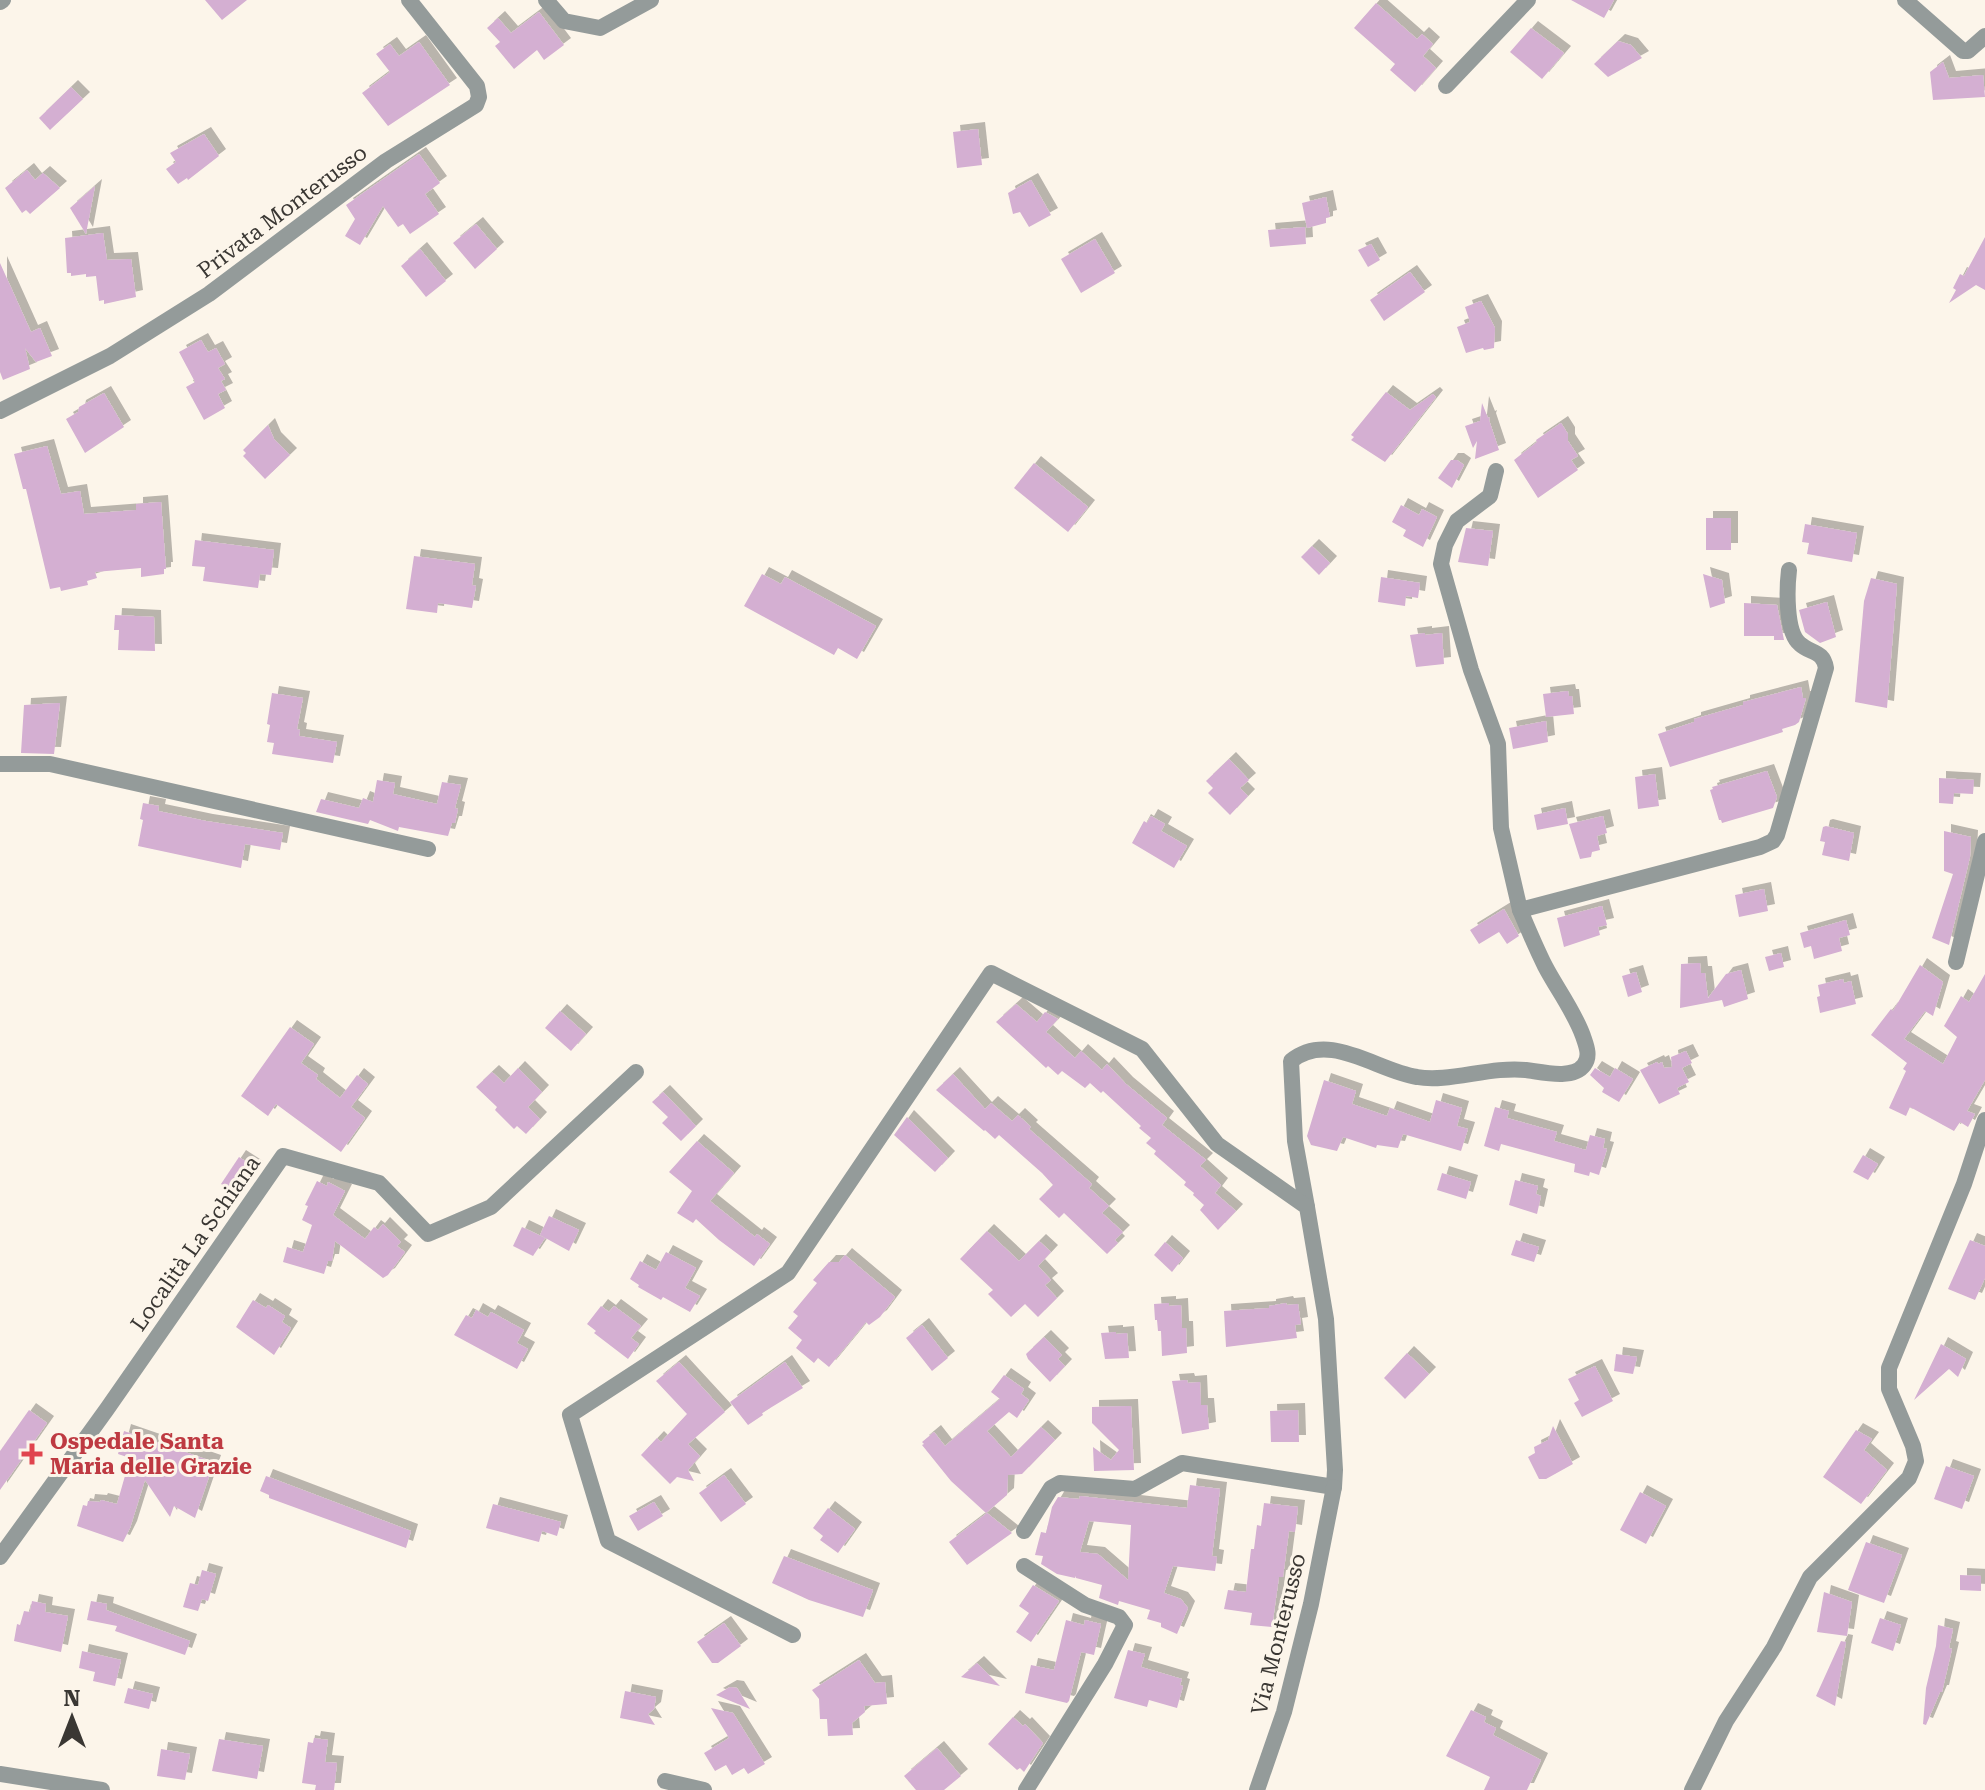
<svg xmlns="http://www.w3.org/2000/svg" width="1985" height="1790" font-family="'Roboto Serif',serif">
<defs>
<filter id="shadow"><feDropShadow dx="7" dy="-7" stdDeviation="0" flood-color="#0004"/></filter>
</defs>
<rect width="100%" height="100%" fill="#fcf5ea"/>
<g fill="#d4afd2" fill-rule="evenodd" filter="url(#shadow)">
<polygon points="205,0 247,0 222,20"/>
<polygon points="1571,0 1614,0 1604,18"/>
<polygon points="1376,3 1417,39 1422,34 1433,44 1423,56 1436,68 1415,92 1390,70 1395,64 1354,28"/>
<polygon points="539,12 564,45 544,60 537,50 514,69 495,46 500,42 487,28 498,18 511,33"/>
<polygon points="1531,28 1564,53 1542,79 1510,52"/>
<polygon points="1618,41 1631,45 1642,58 1608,77 1594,64"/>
<polygon points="419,42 450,85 388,126 362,93 390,72 376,54 390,44 399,56"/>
<polygon points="1943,62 1949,78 1983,75 1985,97 1933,100 1930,72"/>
<polygon points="71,87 83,99 50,130 39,118"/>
<polygon points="978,129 982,165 957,168 953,132"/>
<polygon points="204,134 219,156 188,180 187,178 178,184 166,169 176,162 170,153"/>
<polygon points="419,154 440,183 425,194 439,214 410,234 403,224 398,227 383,206 360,245 345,236 355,219 346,205"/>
<polygon points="27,170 35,180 43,173 60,188 30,214 26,210 22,213 5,188"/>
<polygon points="1031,180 1051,215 1029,227 1020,212 1013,214 1008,193"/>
<polygon points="95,186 86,234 70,208"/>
<polygon points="1326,197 1330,217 1326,218 1326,223 1307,228 1302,203"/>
<polygon points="476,224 497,249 475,269 453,243"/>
<polygon points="1305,227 1306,244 1270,247 1268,230"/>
<polygon points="103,233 107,260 131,259 136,297 104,304 104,300 99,301 96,276 86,277 86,274 71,276 71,273 67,273 65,238"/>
<polygon points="1985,237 1985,290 1976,285 1949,303 1956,290 1953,288 1960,274 1964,276"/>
<polygon points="1095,239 1115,273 1081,293 1061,259"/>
<polygon points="1371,244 1380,260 1368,267 1358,250"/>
<polygon points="420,249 446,281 426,297 401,266"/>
<polygon points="0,263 31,332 40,328 52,356 36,362 25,348 30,369 3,380 0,372"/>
<polygon points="1410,272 1425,292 1384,321 1370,300"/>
<polygon points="1481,301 1495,328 1494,348 1484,350 1483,348 1466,353 1457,327 1470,322 1465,307"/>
<polygon points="201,340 208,352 216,348 225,364 218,368 225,379 221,381 226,390 218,394 225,408 204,420 186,387 195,382 179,352"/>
<polygon points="1386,392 1410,410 1433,394 1436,397 1385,462 1351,440 1354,437 1351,435"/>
<polygon points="104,393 124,427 85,453 66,419 78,412 79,407"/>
<polygon points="1482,403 1488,418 1490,417 1489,420 1499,450 1475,459 1477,441 1473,448 1465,426 1480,421"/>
<polygon points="1561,423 1568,434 1568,441 1578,456 1571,460 1578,470 1538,498 1514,460 1537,442 1536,440"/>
<polygon points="268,425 274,439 290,455 265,479 243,456 246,453 243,450"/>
<polygon points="47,446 61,494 80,491 84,514 136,510 136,504 161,502 166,569 164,569 164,574 141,577 141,568 95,572 97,578 87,581 88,585 61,591 60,587 50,589 26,489 23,489 14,454"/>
<polygon points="1451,460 1457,460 1464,465 1452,488 1438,478"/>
<polygon points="1034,463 1088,507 1068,532 1014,488"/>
<polygon points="1401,505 1419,515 1422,509 1437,517 1423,547 1403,536 1406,530 1392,522"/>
<rect x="1706" y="518" width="25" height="32"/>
<polygon points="1805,524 1857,533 1852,562 1807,554 1809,543 1802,542"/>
<polygon points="1466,528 1493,531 1488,566 1458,562"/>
<polygon points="195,540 274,550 271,575 260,574 258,588 203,581 205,567 192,566"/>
<polygon points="1312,546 1330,563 1319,575 1301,557"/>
<polygon points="414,556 475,564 472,585 476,586 472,608 438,603 437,613 406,609"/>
<polygon points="762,574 781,584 785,577 876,626 857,659 838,648 834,655 744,606"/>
<polygon points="1703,574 1722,580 1725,603 1710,608"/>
<polygon points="1381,577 1420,583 1418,598 1406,596 1405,606 1378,602"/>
<polygon points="1871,578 1897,584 1887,708 1855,702 1864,601"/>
<polygon points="1827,602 1836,637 1820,643 1805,632 1799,610"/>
<polygon points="1744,603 1777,605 1784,640 1774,640 1774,636 1744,636"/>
<polygon points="115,615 154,617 155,651 118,650 119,630 114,630"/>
<polygon points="1425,633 1425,635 1442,633 1444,664 1416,667 1410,635"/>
<polygon points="1801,687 1803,698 1806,698 1799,722 1795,725 1782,729 1783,732 1670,767 1658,734 1694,722 1694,719 1743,705 1743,702"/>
<polygon points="1568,691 1569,696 1572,696 1574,714 1546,717 1543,694"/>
<polygon points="272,693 303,698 297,729 300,730 299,736 337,742 333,763 272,754 274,743 267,742 270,725 267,724"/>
<polygon points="60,703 54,754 21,753 24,705"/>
<polygon points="1546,721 1548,742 1513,749 1509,728"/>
<polygon points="1229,759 1249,780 1240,788 1248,796 1230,815 1208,793 1213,788 1206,781"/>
<polygon points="1767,771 1777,797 1773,808 1722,823 1721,820 1719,820 1710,790 1713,789 1712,787"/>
<polygon points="1655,774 1659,806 1638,809 1635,777"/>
<polygon points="1939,778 1974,780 1973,794 1954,793 1953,804 1939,803"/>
<polygon points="377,780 395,783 393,794 437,804 442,782 461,785 455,808 458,809 455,823 452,823 448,836 399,827 398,831 370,820 368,824 316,812 321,799 359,808 363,798 373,802"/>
<polygon points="143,803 159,806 158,811 206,821 283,833 280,850 245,844 241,868 138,846 143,820 140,819"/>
<polygon points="1565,808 1568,824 1537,830 1534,815"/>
<polygon points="1151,816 1165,824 1161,831 1187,846 1174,868 1132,843 1144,821 1147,823"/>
<polygon points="1603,816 1607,833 1597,836 1600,850 1592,852 1591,857 1580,859 1569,824"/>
<polygon points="1826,826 1854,833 1849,861 1822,855 1825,842 1820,841 1823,827"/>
<polygon points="1944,831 1971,837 1970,857 1949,945 1932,938 1953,874 1944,871"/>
<polygon points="1764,889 1768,911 1739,917 1735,895"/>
<polygon points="1602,906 1607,925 1598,927 1600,935 1564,947 1557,918"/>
<polygon points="1504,909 1519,936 1507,944 1499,932 1479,944 1470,930"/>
<polygon points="1846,920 1850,935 1839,938 1842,951 1814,959 1811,946 1804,948 1800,933"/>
<polygon points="1781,953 1784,967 1769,971 1765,957"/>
<polygon points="1700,963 1701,973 1705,973 1708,998 1726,974 1741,970 1748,999 1724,1007 1722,1000 1680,1008 1681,964"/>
<polygon points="1920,965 1943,982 1933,1016 1925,1011 1904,1039 1943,1064 1957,1037 1944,1026 1961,996 1969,1002 1985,974 1985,1080 1967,1111 1975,1114 1968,1127 1960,1122 1954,1131 1910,1107 1906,1116 1889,1108 1906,1071 1903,1069 1907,1063 1871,1035 1891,1009 1893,1011"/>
<polygon points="1636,972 1642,992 1628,997 1622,976"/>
<polygon points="1843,979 1844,983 1851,981 1856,1004 1820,1013 1817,997 1820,996 1818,985"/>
<polygon points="1016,1004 1037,1022 1045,1012 1058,1019 1046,1032 1075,1058 1081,1051 1102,1070 1107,1064 1126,1084 1167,1118 1162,1125 1206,1160 1200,1166 1221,1185 1215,1193 1236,1211 1218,1230 1200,1210 1204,1205 1193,1195 1194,1193 1184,1185 1186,1182 1154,1154 1156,1151 1146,1143 1151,1138 1139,1128 1141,1126 1103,1091 1101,1093 1090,1083 1085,1088 1062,1071 1058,1075 1048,1066 1046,1068 996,1022"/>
<polygon points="560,1011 586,1034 571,1051 545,1028"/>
<polygon points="290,1027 314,1044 301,1063 318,1075 316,1079 340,1098 357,1075 368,1084 351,1107 365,1118 341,1152 276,1104 268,1116 241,1096"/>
<polygon points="1686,1051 1692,1063 1682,1068 1689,1082 1677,1088 1680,1094 1659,1104 1640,1070 1657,1062 1658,1064 1662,1062 1664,1068 1672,1067 1671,1057"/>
<polygon points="518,1068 542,1092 528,1107 540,1119 526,1134 517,1126 514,1129 495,1110 497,1107 476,1087 492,1072 504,1083"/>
<polygon points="1595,1068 1610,1077 1615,1068 1633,1079 1619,1102 1602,1092 1604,1088 1590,1075"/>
<polygon points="953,1074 985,1109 991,1103 1012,1121 1018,1115 1031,1127 1029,1129 1092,1184 1089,1188 1109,1206 1102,1213 1123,1232 1115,1240 1118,1243 1107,1254 1064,1213 1059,1218 1039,1199 1053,1185 1042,1173 999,1135 995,1139 985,1130 984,1131 936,1090"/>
<polygon points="1324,1080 1356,1091 1352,1104 1387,1116 1390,1108 1430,1122 1436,1100 1462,1108 1457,1126 1468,1129 1461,1151 1403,1134 1398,1148 1377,1145 1376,1148 1343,1137 1337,1151 1311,1145 1307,1136"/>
<polygon points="663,1092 696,1126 681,1141 662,1123 668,1117 652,1102"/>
<polygon points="1495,1107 1509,1111 1507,1118 1557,1132 1554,1141 1586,1150 1590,1135 1605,1139 1603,1148 1607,1149 1599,1175 1590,1172 1589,1176 1574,1172 1575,1164 1501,1144 1499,1151 1484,1146"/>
<polygon points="907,1117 948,1158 935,1172 894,1135"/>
<polygon points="697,1141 734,1173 710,1201 755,1237 757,1234 770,1244 754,1266 719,1240 696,1219 693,1223 677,1213 692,1191 669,1172"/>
<polygon points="1863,1155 1878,1164 1868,1180 1853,1172"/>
<polygon points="239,1157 256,1168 239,1195 221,1184"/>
<polygon points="1442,1173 1471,1182 1466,1199 1437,1190"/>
<polygon points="1515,1180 1538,1186 1536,1194 1541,1196 1537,1214 1509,1205"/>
<polygon points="317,1181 327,1186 328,1182 345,1191 333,1215 365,1239 374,1227 378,1230 383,1224 401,1242 397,1246 405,1252 388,1275 383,1278 335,1241 332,1261 328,1261 324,1274 283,1262 287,1247 303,1252 312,1225 302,1220 308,1206 305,1205"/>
<polygon points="549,1216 579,1230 569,1251 540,1235"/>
<polygon points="522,1227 545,1238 533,1256 513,1246"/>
<polygon points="987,1231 1019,1261 1039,1241 1051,1252 1038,1266 1051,1280 1045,1285 1057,1298 1038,1317 1025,1304 1011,1317 988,1294 993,1290 960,1259"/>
<polygon points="1516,1240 1539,1247 1534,1262 1511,1255"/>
<polygon points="1970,1240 1985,1246 1985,1278 1975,1300 1948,1289"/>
<polygon points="1165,1242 1183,1258 1172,1272 1154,1255"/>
<polygon points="666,1252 696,1268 685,1288 700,1296 690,1312 663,1297 661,1300 638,1287 639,1285 630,1279 640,1261 656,1270"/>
<polygon points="845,1255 895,1297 880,1317 869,1325 866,1322 829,1367 818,1358 814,1363 796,1348 802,1340 788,1328 798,1316 793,1312 817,1283 813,1280 829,1262 839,1262"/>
<polygon points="253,1300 266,1308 268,1305 285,1316 282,1322 291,1328 274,1355 236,1327"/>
<polygon points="1169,1303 1169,1306 1181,1305 1182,1328 1186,1328 1187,1353 1162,1356 1161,1331 1158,1331 1157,1320 1155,1320 1154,1304"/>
<polygon points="1286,1303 1287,1305 1298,1304 1301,1324 1295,1325 1297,1338 1226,1347 1224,1311 1269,1308 1269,1306"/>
<polygon points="601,1306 609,1312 614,1306 641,1326 631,1338 639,1344 628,1359 594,1333 596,1331 587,1324"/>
<polygon points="476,1310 488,1317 491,1312 524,1330 517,1343 528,1349 517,1369 454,1335 466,1315 472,1318"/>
<polygon points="922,1325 948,1358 932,1371 906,1338"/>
<polygon points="1116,1332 1116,1334 1127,1333 1129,1358 1105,1359 1101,1333"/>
<polygon points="1044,1337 1062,1355 1058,1359 1065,1366 1050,1382 1028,1359 1026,1354"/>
<polygon points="1941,1344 1966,1359 1958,1377 1949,1369 1914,1400"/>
<polygon points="1407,1353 1429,1374 1405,1399 1384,1378"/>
<polygon points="1616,1354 1637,1357 1633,1374 1614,1371"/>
<polygon points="679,1362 725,1412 688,1444 700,1456 688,1470 694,1481 677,1477 670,1484 641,1455 657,1438 661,1442 687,1414 656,1381"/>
<polygon points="785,1362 803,1388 762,1413 763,1415 748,1425 730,1402"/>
<polygon points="1595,1366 1613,1401 1582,1417 1574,1403 1579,1400 1568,1379"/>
<polygon points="1004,1375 1024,1389 1021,1394 1029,1400 1017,1418 1009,1412 987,1431 1011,1457 1041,1427 1055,1440 1022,1474 1008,1475 1007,1495 986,1513 951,1481 922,1445 924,1444 922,1442 934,1432 945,1446 1000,1399 991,1392"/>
<polygon points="1187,1380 1188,1383 1200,1382 1201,1405 1207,1405 1209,1429 1182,1434 1172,1381"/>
<polygon points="1131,1406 1134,1470 1094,1471 1093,1447 1111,1460 1119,1450 1092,1423 1092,1407"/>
<polygon points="29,1410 47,1423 0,1490 0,1451"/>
<polygon points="1298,1410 1299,1442 1271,1442 1270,1411"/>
<polygon points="1553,1426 1573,1464 1546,1479 1539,1479 1528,1457 1535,1453 1534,1447 1548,1440"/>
<polygon points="1856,1430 1872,1439 1864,1450 1887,1470 1861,1504 1823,1477"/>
<polygon points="124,1431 214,1462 195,1518 174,1506 170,1517 145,1480 130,1528 123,1542 77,1526 83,1505 87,1506 88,1501 100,1502 101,1500 117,1504 130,1458 118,1454"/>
<polygon points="1946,1466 1974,1476 1962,1509 1934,1499"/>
<polygon points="724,1475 746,1504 721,1522 699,1493"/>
<polygon points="266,1476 411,1531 406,1548 269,1498 269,1495 260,1491"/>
<path d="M1190,1485L1220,1489L1212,1556L1217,1557L1215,1571L1173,1566L1164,1593L1181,1599L1188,1608L1177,1634L1161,1627V1623L1147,1619L1150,1610L1119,1601L1118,1605L1099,1598L1102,1585L1076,1578V1576L1075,1578L1057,1574L1041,1564L1043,1556L1035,1555L1041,1532L1046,1533L1052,1507L1058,1497L1079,1499L1080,1496L1187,1508ZM1089,1521L1131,1525L1128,1580L1098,1554L1080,1552Z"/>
<polygon points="1640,1492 1666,1506 1646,1544 1620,1530"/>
<polygon points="654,1502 663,1516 638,1531 629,1516"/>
<polygon points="1264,1503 1298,1507 1295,1532 1289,1531 1283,1577 1279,1577 1272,1627 1250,1625 1252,1613 1224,1609 1228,1590 1246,1592 1251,1549 1254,1549 1257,1525 1261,1526"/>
<polygon points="493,1504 561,1522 557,1536 542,1531 539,1542 486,1528"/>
<polygon points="828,1508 855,1529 838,1553 820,1540 823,1536 813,1528"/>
<polygon points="987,1513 1012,1533 967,1565 949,1542"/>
<polygon points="1866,1542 1902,1555 1884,1603 1848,1590"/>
<polygon points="784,1556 873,1590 863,1617 809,1600 772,1583"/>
<polygon points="202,1570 216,1574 208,1601 202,1599 198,1611 183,1607 190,1583 198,1585"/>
<polygon points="1960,1575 1981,1576 1981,1591 1960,1590"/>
<polygon points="1033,1585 1059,1601 1031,1642 1016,1632 1029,1613 1019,1606"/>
<polygon points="1824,1592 1852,1602 1847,1636 1817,1632"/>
<polygon points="32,1601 46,1604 45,1612 68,1616 61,1652 14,1641 17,1624 20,1625 24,1611 30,1612"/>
<polygon points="91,1601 107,1604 106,1610 190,1641 185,1655 115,1631 117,1626 87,1620"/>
<polygon points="1880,1618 1901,1625 1893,1651 1871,1643"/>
<polygon points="1066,1620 1084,1625 1085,1620 1101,1624 1094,1655 1081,1652 1069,1701 1067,1703 1025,1693 1031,1665 1054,1670"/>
<polygon points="724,1623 741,1646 718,1663 712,1663 697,1642"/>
<polygon points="1938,1625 1953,1629 1949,1648 1952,1649 1942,1692 1940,1692 1926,1725 1923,1724 1926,1688 1936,1646"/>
<polygon points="1841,1641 1846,1642 1835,1706 1816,1696"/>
<polygon points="1128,1650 1145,1654 1141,1667 1182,1679 1180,1685 1183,1686 1177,1708 1149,1700 1147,1707 1114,1698"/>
<polygon points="82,1651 121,1660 115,1686 93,1681 95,1672 79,1668"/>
<polygon points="859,1660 875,1683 885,1682 887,1704 864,1706 865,1712 852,1723 853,1735 828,1736 827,1719 820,1719 819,1699 812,1690"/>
<polygon points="977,1663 1000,1686 961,1677"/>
<polygon points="730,1687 737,1688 750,1709 716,1695"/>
<polygon points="128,1688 153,1694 149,1709 124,1703"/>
<polygon points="625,1691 656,1697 654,1709 648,1714 655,1725 620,1718"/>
<polygon points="711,1708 733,1713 765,1764 748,1774 744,1768 732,1775 726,1765 715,1771 704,1753 729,1738"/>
<polygon points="1471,1710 1486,1717 1484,1722 1496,1728 1493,1735 1541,1760 1527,1790 1484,1790 1490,1777 1446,1756"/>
<polygon points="1013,1717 1023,1726 1025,1724 1043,1743 1024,1772 1020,1768 1017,1770 988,1744"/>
<polygon points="314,1738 328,1740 325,1762 337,1763 334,1790 315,1790 316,1785 302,1783 308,1742 313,1743"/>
<polygon points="219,1739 263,1746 257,1779 212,1771"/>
<polygon points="937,1748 961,1776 944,1790 916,1790 904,1776"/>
<polygon points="161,1749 190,1754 185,1780 157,1776"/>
</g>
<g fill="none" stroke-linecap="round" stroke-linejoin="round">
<g stroke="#949b9a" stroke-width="16">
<polyline points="546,0 564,21 600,28 651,0"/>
<polyline points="1905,0 1963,51 1968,51 1985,36"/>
<polyline points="0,2 3,0"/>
<polyline points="1446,86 1528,0"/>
<polyline points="0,411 110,356 209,294 386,161 476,105 479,97 477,86 409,0"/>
<polyline points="1496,471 1490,496 1457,521 1445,545 1441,564 1471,670 1498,744 1501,828 1520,910"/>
<polyline points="0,764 50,764 428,849"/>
<polyline points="1956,962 1985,841"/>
<path d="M1307,1207L1295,1141L1291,1061C1329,1030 1377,1071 1417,1077C1448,1083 1491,1066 1526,1070C1542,1072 1573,1080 1584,1065C1591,1056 1586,1045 1583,1036C1574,1011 1557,989 1545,966C1536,948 1528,929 1520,910L1760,847L1773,841L1777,835L1826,668C1823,650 1811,654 1800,644C1785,632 1787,587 1789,570"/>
<polyline points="0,1557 107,1409 283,1156 379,1183 428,1234 491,1207 636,1072"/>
<polyline points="1024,1566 1085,1605 1119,1617 1125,1625 1105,1664 1026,1790"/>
<polyline points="793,1635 608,1541 570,1415 788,1273 991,973 1142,1049 1217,1144 1307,1207 1326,1319 1335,1470 1334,1487 1182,1463 1135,1489 1060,1483 1051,1488 1024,1531"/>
<polyline points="0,1774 102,1790"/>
<polyline points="665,1781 704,1790"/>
<polyline points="1692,1790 1726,1721 1774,1647 1810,1577 1909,1478 1916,1461 1913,1446 1889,1389 1889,1368 1964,1184 1985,1120"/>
</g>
<polyline stroke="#949b9a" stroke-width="16" points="1257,1790 1284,1712 1311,1604 1334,1487"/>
</g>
<path fill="#e0444e" stroke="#fcf5ea" stroke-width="3" d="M28 1442h8v8h8v8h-8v8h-8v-8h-8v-8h8z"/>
<g text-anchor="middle" stroke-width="6" stroke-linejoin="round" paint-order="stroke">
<g font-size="22" fill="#3a3733" stroke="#fcf5ea">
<text transform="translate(282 211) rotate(-37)" y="8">Privata Monterusso</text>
<text transform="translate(195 1243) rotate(-55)" y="8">Località La Schiana</text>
<text transform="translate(1278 1634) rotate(-76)" y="8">Via Monterusso</text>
</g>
<g font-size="22" font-weight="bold" fill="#be3a42" stroke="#fcf5ea" text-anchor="start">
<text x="50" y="1449">Ospedale Santa<tspan x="50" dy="25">Maria delle Grazie</tspan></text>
</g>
</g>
<g transform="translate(72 1718)" stroke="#fcf5ea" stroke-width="6" paint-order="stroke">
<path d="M0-6L14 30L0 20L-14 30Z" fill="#3a3733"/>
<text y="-12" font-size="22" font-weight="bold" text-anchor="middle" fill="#3a3733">N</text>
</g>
</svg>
